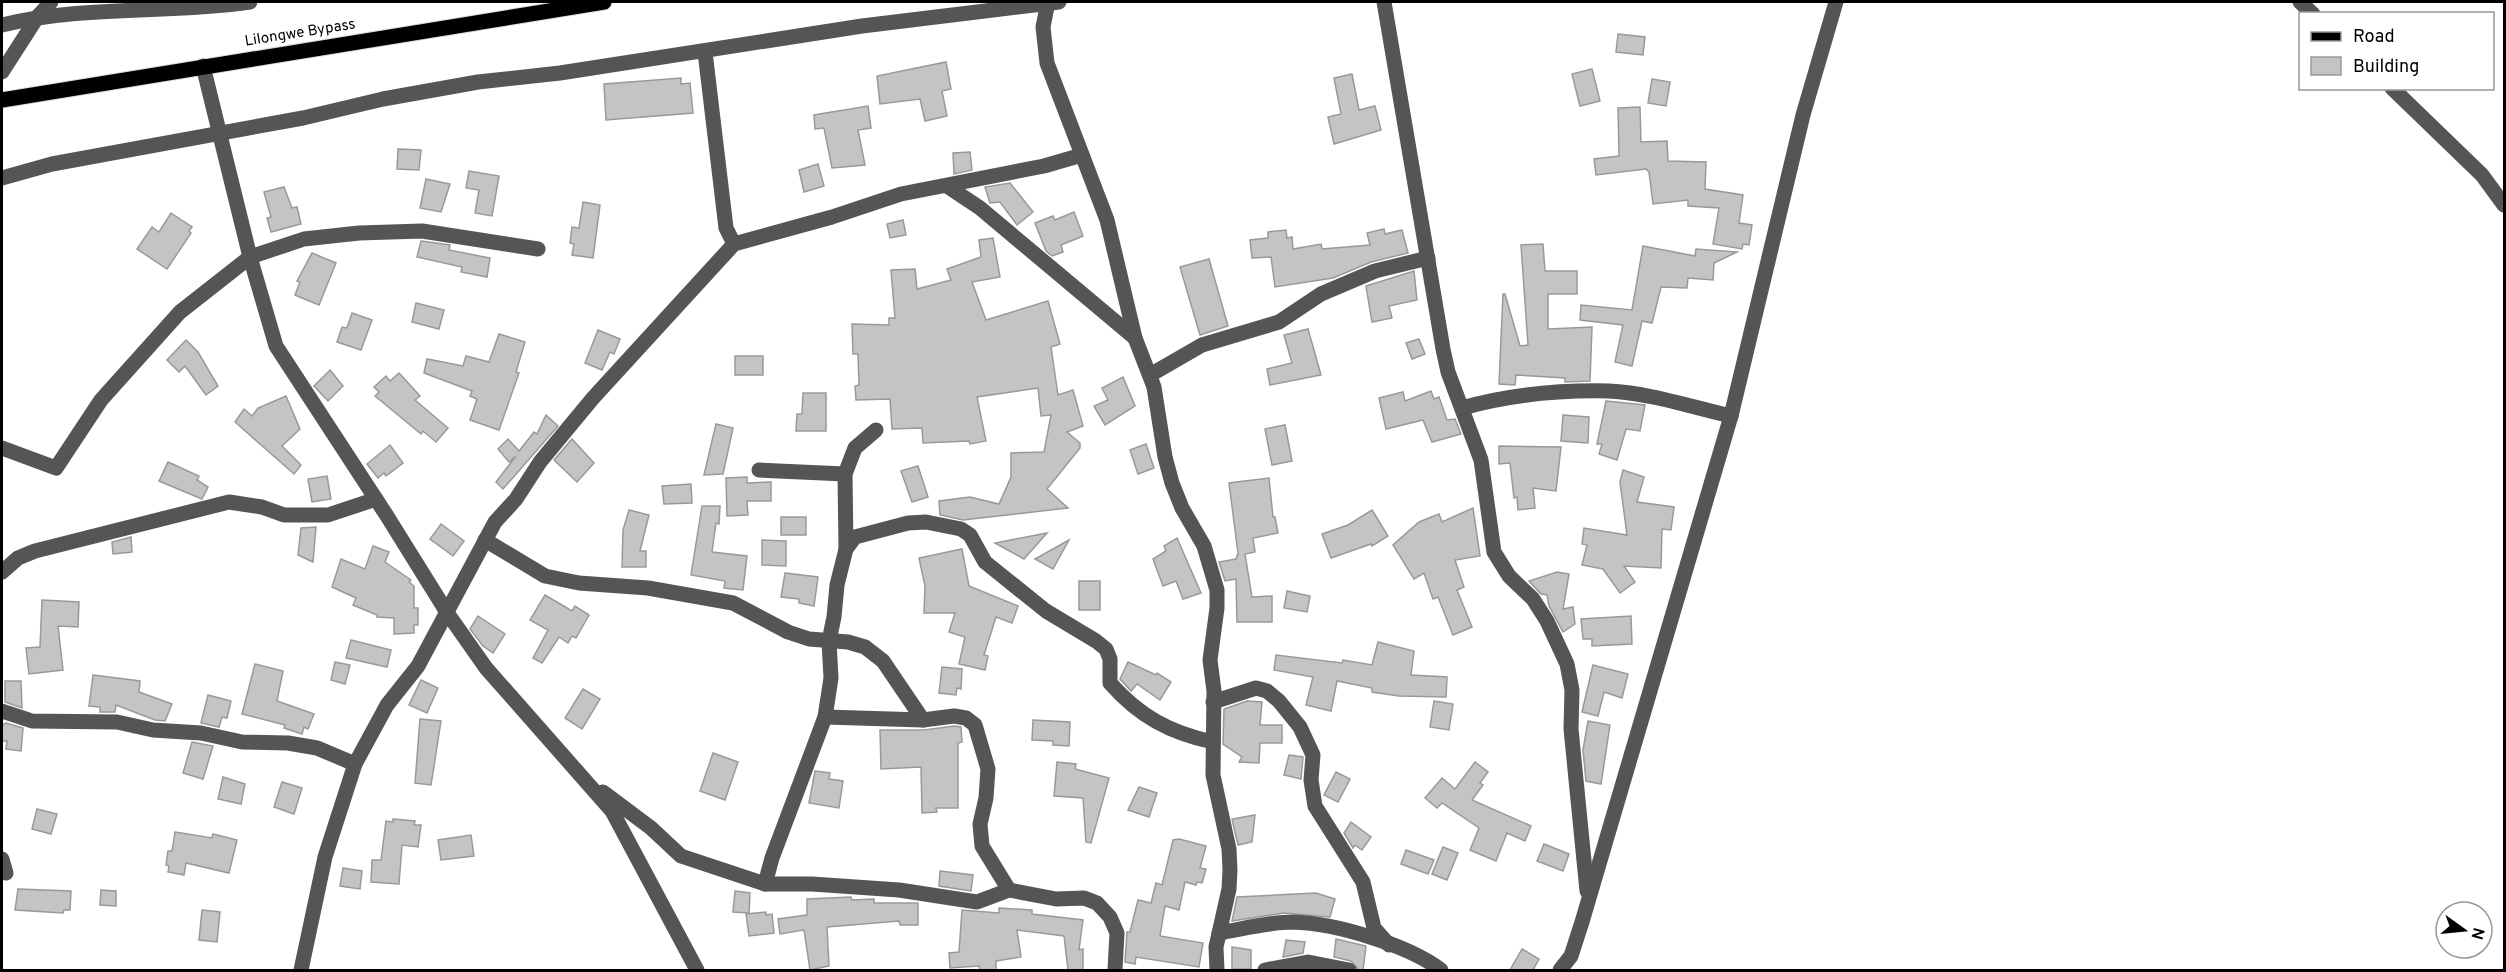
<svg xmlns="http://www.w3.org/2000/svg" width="2506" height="972" font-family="Overpass,sans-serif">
<rect width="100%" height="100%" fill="#fff"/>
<g fill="#c4c4c4" stroke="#999" stroke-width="1.5">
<polygon points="1618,34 1645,37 1643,55 1616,52"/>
<polygon points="946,62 951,89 942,91 947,116 925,121 920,99 880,104 877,76"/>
<polygon points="1592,69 1600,101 1580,106 1572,74"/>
<polygon points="1352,74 1359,110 1375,106 1381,130 1334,144 1328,117 1341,114 1334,78"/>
<polygon points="681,78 681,84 690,83 693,113 606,120 604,84"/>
<polygon points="1652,79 1670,82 1666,106 1648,103"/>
<polygon points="868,106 871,128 858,130 865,165 832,168 824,128 815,129 814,115"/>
<polygon points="1640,107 1641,142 1667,141 1668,161 1706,162 1705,189 1743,195 1739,223 1752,225 1749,245 1743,244 1742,249 1713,244 1719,208 1688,206 1688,200 1653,204 1649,172 1646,169 1596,175 1594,159 1619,156 1618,108"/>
<polygon points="398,149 421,150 419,170 397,169"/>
<polygon points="970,152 972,170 954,174 953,153"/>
<polygon points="818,164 824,186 804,192 799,170"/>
<polygon points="469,171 499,176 492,216 475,213 479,190 466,188"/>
<polygon points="426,179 450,184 441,212 420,208"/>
<polygon points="1010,183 1033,212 1017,225 1000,202 990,203 985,187"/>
<polygon points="284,187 292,208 297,207 301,224 271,232 267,218 271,217 264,192"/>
<polygon points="583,202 600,205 593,258 572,255 574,244 570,243 572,227 579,228"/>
<polygon points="1074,212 1083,236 1061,245 1063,252 1052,256 1046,251 1035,223 1053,216 1055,220"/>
<polygon points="171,213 192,227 189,231 191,233 167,269 137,249 152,227 159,232"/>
<polygon points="903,220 906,235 890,238 887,224"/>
<polygon points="1384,229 1385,234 1402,230 1408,253 1371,262 1333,278 1275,287 1271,257 1252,258 1250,240 1268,238 1268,232 1286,230 1287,238 1292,237 1293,249 1321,244 1322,249 1370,245 1367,233"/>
<polygon points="993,238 1000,277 972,282 986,320 1048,301 1060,344 1051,347 1058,395 1073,390 1083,426 1067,432 1080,443 1080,448 1047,489 1068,508 963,520 940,515 939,501 970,497 999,504 1011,477 1011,453 1044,452 1051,415 1041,416 1038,388 977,397 986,441 970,444 969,441 923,443 922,428 892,429 890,399 856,400 855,386 859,385 858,354 853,354 852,324 889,325 889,318 895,318 891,270 915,269 917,289 951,280 947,269 981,257 979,240"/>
<polygon points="421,241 450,245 449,250 490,258 487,277 461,272 462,267 417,257"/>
<polygon points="1543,244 1545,271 1577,271 1577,294 1548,294 1548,329 1592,327 1590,381 1565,382 1565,378 1516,375 1515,385 1499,384 1503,294 1505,294 1520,346 1528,345 1521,245"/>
<polygon points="1643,246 1695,256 1696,249 1737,252 1714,263 1713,280 1688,278 1687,288 1661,287 1652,323 1642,321 1632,366 1615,362 1623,325 1580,320 1581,305 1632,310"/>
<polygon points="312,253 336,263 319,305 295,295 300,282 297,281"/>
<polygon points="1209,259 1228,326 1200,335 1180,267"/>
<polygon points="1414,271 1417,300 1389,306 1392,318 1372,322 1366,286"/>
<polygon points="416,303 444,310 439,329 412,322"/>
<polygon points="352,313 372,320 361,350 337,342 342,327 347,328"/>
<polygon points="1308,329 1321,375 1270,385 1267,369 1292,363 1284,335"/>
<polygon points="598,330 620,339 614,354 610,352 602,370 585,363"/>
<polygon points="499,334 525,342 516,372 519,373 499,430 470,420 477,399 470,396 472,391 424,373 427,359 463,366 466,356 489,362"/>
<polygon points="1419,339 1425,354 1412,359 1406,343"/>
<polygon points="186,340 198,352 218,386 206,395 185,366 179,372 167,360"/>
<rect x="735" y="356" width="28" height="19"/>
<polygon points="330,370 343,386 328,401 314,386"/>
<polygon points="399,373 420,396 415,400 448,428 436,442 423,431 421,434 375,396 379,392 374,387 386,376 390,381"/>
<polygon points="1123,377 1135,406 1105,425 1094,406 1108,400 1102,388"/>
<polygon points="1431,391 1434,399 1439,397 1447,420 1455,419 1461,434 1432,442 1423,420 1386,429 1379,398 1403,392 1405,401"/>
<polygon points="803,393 826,393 826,431 796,431 797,414 802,414"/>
<polygon points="286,396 300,429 282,446 301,465 294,474 235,422 244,409 252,416 258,408"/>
<polygon points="1606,401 1645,405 1640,431 1626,429 1617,460 1599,454 1602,444 1597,444"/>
<polygon points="546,415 558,426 503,489 496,482 516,456 509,462 498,449 508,439 519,451 534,432 537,434"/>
<polygon points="1563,415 1589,417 1588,443 1561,441"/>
<polygon points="716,424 733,428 723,474 704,475"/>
<polygon points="1285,425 1292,461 1272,465 1265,429"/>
<polygon points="572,439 594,463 577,482 554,460"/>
<polygon points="1146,444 1154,468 1138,474 1130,450"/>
<polygon points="390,445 403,463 386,476 384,473 378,478 367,464"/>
<polygon points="1499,446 1561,447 1556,491 1533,488 1535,508 1518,510 1517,497 1514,498 1510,463 1499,464"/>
<polygon points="168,462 199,476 197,480 208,487 202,499 159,481"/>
<polygon points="918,466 928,497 912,502 901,471"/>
<polygon points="1623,470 1644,477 1637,502 1674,507 1671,530 1662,529 1661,568 1624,566 1635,582 1620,593 1603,569 1582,565 1587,545 1582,544 1584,528 1627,535 1620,482"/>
<polygon points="327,476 331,499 312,502 308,479"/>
<polygon points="747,477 747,483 771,482 771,501 747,501 748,515 727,516 726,478"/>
<polygon points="1269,478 1273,517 1275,517 1278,533 1253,538 1255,552 1245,554 1252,597 1272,596 1272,622 1237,622 1236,579 1225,581 1219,562 1236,559 1238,553 1229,483"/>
<polygon points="691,484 692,503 664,504 662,486"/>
<polygon points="702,506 720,506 719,524 716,523 712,552 747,556 743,590 724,588 725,581 691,575"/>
<polygon points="1473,508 1480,556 1455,560 1464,587 1457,590 1472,627 1453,635 1438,597 1433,599 1424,573 1414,579 1393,545 1419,522 1439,514 1442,522"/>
<polygon points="629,510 649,515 640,551 646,551 646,567 622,567 623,530"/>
<polygon points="1372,510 1388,536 1372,546 1371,544 1331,558 1322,534 1348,525"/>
<rect x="781" y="517" width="25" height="18"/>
<polygon points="441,524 464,541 453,556 430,539"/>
<polygon points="316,527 313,562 298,555 301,528"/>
<polygon points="1047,533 1024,559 995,543"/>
<polygon points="131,537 132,552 113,554 112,542"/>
<polygon points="1177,538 1201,593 1183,599 1176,581 1163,586 1153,559 1166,551 1164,546"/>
<polygon points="762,540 786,541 786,566 762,565"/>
<polygon points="1069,540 1053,569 1035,559"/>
<polygon points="373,546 389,552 385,562 411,580 409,582 414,586 414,608 418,608 418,625 414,625 414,633 394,634 394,618 377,617 377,615 353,605 356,598 332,587 341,559 365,569"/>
<polygon points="962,549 969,586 1018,606 1012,623 996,617 984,655 988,656 985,670 959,664 965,637 949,632 955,613 924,613 925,586 919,558"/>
<polygon points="1557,572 1569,574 1563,609 1573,607 1575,624 1563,632 1549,606 1547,595 1541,594 1529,581"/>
<polygon points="785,573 818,577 814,606 799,603 799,599 781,597"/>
<rect x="1079" y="581" width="21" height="29"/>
<polygon points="1287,591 1310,596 1307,612 1284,608"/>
<polygon points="545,595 572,611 575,606 589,615 576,638 572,636 568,643 559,637 542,663 533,658 548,630 530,620"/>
<polygon points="42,600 79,602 78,627 58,626 63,670 29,674 26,648 40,647"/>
<polygon points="478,616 505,634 493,653 483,646 470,629"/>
<polygon points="1631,616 1632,644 1592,646 1592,639 1583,639 1581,619"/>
<polygon points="351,640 391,650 387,667 346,658"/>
<polygon points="1378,642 1414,651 1411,675 1447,677 1446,697 1399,696 1372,692 1372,688 1337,681 1331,711 1306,705 1313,677 1274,670 1276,655 1342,663 1343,660 1372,665"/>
<polygon points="335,662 350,665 345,684 331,680"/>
<polygon points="1128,662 1156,675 1157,673 1171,682 1160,700 1137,684 1131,691 1120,679"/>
<polygon points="255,664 283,671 277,701 314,714 308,729 304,727 302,734 284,728 285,725 242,714"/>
<polygon points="1593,665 1628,674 1622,698 1604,692 1598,716 1582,712"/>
<polygon points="942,667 962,669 961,689 957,688 956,695 939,693"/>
<polygon points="93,675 140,681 139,692 172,704 165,721 155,720 116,705 115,712 100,712 100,707 89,706"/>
<polygon points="421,680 438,688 427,713 409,705"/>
<polygon points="5,681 21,681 22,708 5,702"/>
<polygon points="583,689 600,699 582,729 565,718"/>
<polygon points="208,695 231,701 227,718 222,717 219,727 201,723"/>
<polygon points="1247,701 1262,702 1260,725 1282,725 1282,743 1260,743 1259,763 1239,762 1242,757 1223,744 1224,709"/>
<polygon points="1434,701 1453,704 1449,730 1430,727"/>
<polygon points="420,719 441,721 431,785 415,783"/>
<polygon points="1033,720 1070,722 1069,746 1053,745 1053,741 1032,740"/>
<polygon points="1588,721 1610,725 1601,784 1586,781 1583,750"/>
<polygon points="6,723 23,728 21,751 6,749 7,741 2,741 2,725"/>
<polygon points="954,726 961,727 962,742 958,743 958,808 936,808 937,812 922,813 921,767 881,769 880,730 924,730"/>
<polygon points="192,742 213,746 203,779 183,773"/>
<polygon points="713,753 738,762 725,800 700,791"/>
<polygon points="1289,755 1303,757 1301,779 1284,775"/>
<polygon points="1057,762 1076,764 1075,769 1109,778 1091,843 1086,842 1083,798 1054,796"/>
<polygon points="1475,762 1488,772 1480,783 1483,785 1472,800 1531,826 1525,841 1507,833 1496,861 1470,850 1479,828 1442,803 1437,808 1425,798 1442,778 1455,789"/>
<polygon points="815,771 830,773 829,779 843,781 839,808 809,803"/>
<polygon points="1336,772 1350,779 1338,802 1324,795"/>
<polygon points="223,777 245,784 241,804 218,799"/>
<polygon points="282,782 302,788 294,814 274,807"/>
<polygon points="1139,787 1157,793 1149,817 1128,810"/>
<polygon points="37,809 57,814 51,834 32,829"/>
<polygon points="1255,815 1252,842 1238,845 1232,819"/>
<polygon points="393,819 415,821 414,825 421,825 418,847 402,845 399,884 371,882 372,860 381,860 386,821 393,822"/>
<polygon points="1351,822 1371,837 1362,850 1355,845 1353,848 1344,833"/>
<polygon points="175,832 212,838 213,834 237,840 229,873 186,863 184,875 168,872 169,866 166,865 168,851 172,851"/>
<polygon points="471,835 474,856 441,860 438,840"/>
<polygon points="1179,839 1206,846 1200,868 1206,869 1202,883 1197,882 1196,885 1185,882 1179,910 1165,906 1160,936 1203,943 1199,967 1136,957 1135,964 1125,962 1127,932 1130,932 1138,900 1151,903 1156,883 1162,885 1173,840"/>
<polygon points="1544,844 1569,854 1563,871 1537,861"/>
<polygon points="1443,847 1458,853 1447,880 1432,874"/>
<polygon points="1406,850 1434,860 1428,874 1401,864"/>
<polygon points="343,868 362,871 360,889 340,886"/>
<polygon points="940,871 973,875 971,891 939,886"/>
<polygon points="18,889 71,891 70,910 64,910 63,913 15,910"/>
<polygon points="101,890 116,891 116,906 100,905"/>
<polygon points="735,891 750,893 749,913 733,912"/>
<polygon points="1316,893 1335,899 1330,917 1284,913 1232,921 1237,897"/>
<polygon points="851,897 852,900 874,899 874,903 918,903 918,925 900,925 899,921 827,927 829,966 810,970 804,930 780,934 778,919 807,915 807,899"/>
<polygon points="999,908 1032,910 1032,914 1083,920 1079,950 1083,949 1083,970 1068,970 1064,936 1017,930 1021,957 996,961 996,970 980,970 979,966 950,968 949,953 959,952 962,910 999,913"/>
<polygon points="202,910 220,912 217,942 199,940"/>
<polygon points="766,912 766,915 772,914 774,933 749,936 746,914"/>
<polygon points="1336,939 1366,946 1363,970 1359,970 1351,961 1334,957"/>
<polygon points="1286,940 1305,942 1303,953 1283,957"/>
<polygon points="1232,947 1251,950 1251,969 1232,969"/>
<polygon points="1522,949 1539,959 1533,970 1510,970"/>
</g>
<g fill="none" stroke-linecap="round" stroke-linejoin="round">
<g stroke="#dbdbdb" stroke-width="17">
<polyline id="major" points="2,100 604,2"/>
</g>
<g stroke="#555" stroke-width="15">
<polyline points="1048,2 1043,27 1047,63 1107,220 1135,338 1154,387 1165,457 1172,483 1182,508 1204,546 1217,590 1217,608 1210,660 1214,691 1213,775 1229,849 1230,870 1229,889 1216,947 1217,970"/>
<polyline points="1384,2 1443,349 1448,372 1481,460 1494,552 1509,576 1533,599 1547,621 1567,664 1572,690 1571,729 1587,891"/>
<polyline points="2300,2 2313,14"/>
<path d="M2,25C82,5 168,14 250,2"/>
<polyline points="705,52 726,228 734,244"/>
<polyline points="203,66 250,257 276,346 387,516 448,614 486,668 612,811 697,970"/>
<polyline points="2,72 38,16 51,2"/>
<polyline points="2392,88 2482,175 2504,205"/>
<polyline points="2,178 52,164 303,118 383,99 478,82 560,73 862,26 1059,2"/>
<polyline points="947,186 980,208 1135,338"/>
<polyline points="1150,375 1202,345 1279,322 1321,294 1375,271 1428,258"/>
<path d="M1462,408C1508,395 1560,390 1609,391C1650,393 1691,407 1731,416"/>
<polyline points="2,448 56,468 101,400 180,312 250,257 304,239 359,233 422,231 538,249"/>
<polyline points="759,470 845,474"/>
<polyline points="485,540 545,576 579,583 648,588 733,603 788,632 809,639 848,642 865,647 883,661 923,720"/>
<polyline points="846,549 845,474 855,448 876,430"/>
<polyline points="2,572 18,558 35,551 229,502 262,507 284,515 328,515 376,499"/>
<polyline points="1213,702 1256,688 1267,691 1279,701 1300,727 1313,755 1311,780 1315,806 1363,882 1374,928 1389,945"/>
<polyline points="2,711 32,721 117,722 153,730 201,733 242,742 288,743 317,748 355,764"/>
<polyline points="825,717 923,720 954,716 966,718 975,725 988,769 986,798 980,824 982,846 1009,890"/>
<polyline points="603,792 651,828 681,856 765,884 812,884 899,890 977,902 1009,890 1056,899 1084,898 1097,903 1110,917 1117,933 1115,970"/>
<polyline points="2,859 6,873"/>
<path d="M765,884L772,858L825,717L831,678L829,641L834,617L837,585L846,549L855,537L908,523L926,522L961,529L970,535L985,562L1046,611L1096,641L1106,649L1110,659V683C1139,716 1170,733 1213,742"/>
<path d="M1219,933C1243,929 1269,922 1293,922C1335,923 1408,945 1441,970"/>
<polyline points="301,970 325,857 355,764 387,705 418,666 495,522 516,499 540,462 593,398 734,244 832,217 901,194 1044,166 1082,155"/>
<polyline points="1265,970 1308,962 1349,970"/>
<polyline points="1560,970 1571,956 1582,922 1731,416 1803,115 1836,2"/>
</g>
<use href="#major" stroke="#000" stroke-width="15"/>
</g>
<g text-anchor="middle" stroke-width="6" stroke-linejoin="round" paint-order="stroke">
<g font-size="15" fill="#000" stroke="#fff">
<text transform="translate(300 32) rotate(-9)" y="5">Lilongwe Bypass</text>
</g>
</g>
<rect width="2506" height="972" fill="none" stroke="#000000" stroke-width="6"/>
<rect x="2299" y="12" width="195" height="78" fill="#ffffff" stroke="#999999" stroke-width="1.5"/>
<rect x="2311" y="32" width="30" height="9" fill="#000000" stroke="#999999" stroke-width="1.5"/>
<text x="2353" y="42" font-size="18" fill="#000000">Road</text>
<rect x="2311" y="57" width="30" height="18" fill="#c4c4c4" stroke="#999999" stroke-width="1.5"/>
<text x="2353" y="72" font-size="18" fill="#000000">Building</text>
<g transform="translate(2464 930) rotate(105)"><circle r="28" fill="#ffffff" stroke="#999999" stroke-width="1.5"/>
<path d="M0-4.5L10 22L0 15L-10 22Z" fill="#000000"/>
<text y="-9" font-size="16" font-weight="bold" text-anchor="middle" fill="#000000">N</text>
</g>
</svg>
